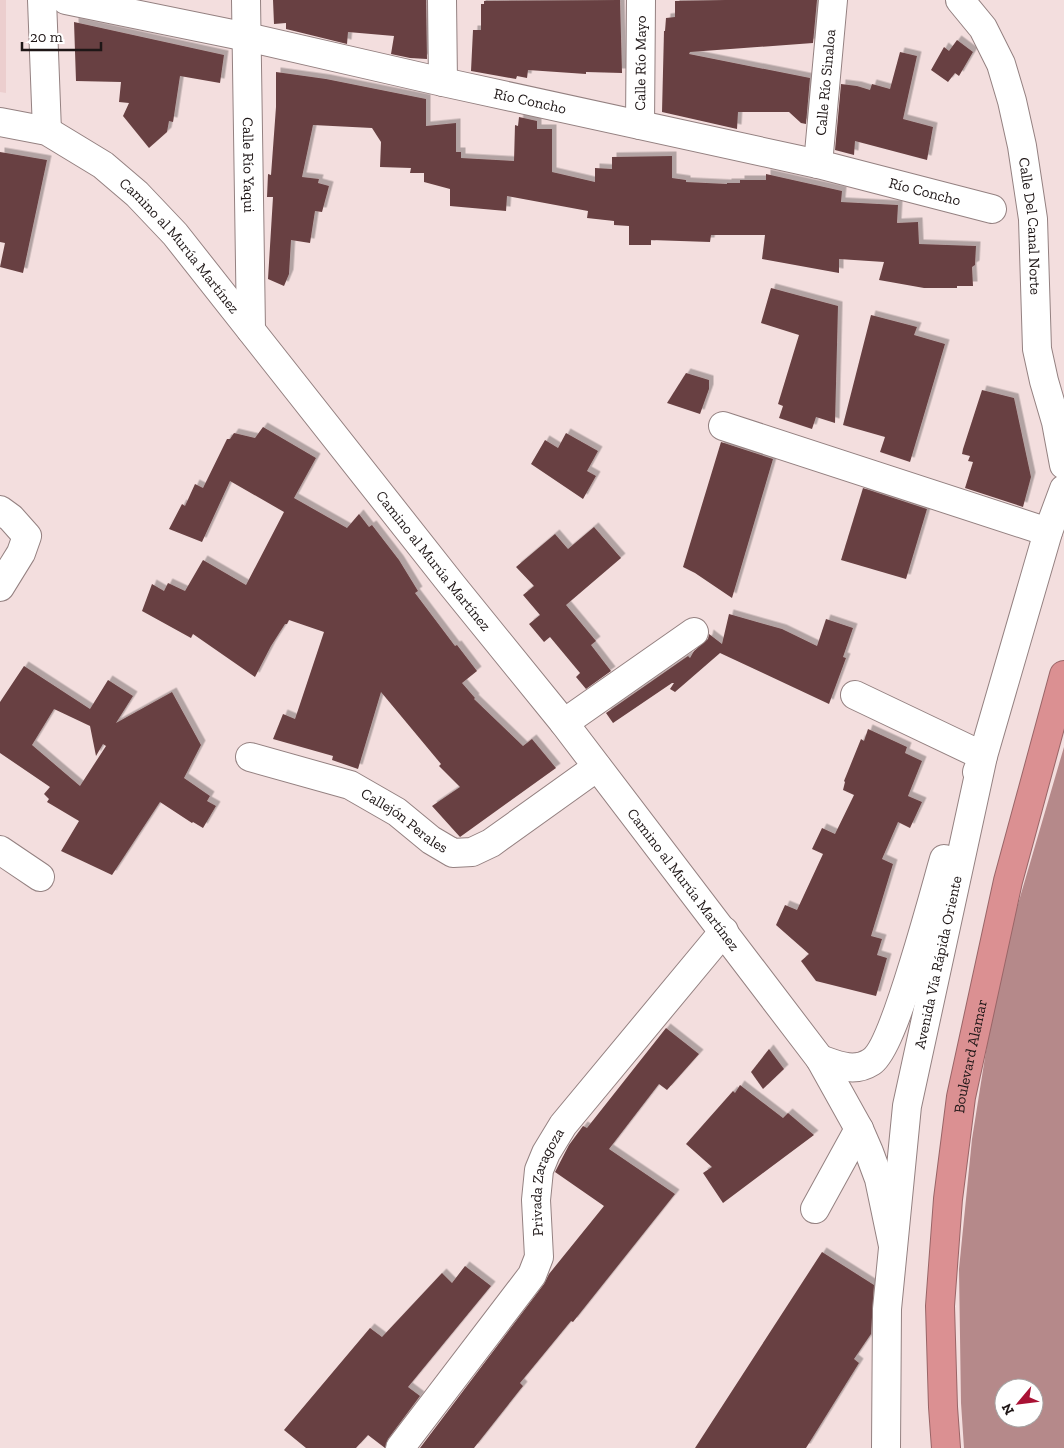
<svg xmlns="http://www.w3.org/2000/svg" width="1064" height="1448" font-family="'Zilla Slab',serif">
<defs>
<filter id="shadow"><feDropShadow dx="4.5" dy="-4.5" stdDeviation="0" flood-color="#0004"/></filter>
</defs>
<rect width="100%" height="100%" fill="#f3dede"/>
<polygon fill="#eccece" points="0,0 6,0 6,93 0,92"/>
<path fill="#b5898a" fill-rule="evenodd" d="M1064,747V1448H964L961,1403L959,1269L972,1139L990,1026L1016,911ZM1004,1388H1034V1418H1004Z"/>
<g fill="#684142" fill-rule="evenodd" filter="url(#shadow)">
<polygon points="273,0 426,0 427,59 410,58 391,54 394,36 348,32 347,44 286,29 286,23 274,24"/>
<polygon points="620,0 622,73 586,72 586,74 528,70 527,78 517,76 516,79 471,71 473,30 481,30 481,4 484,4 484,1"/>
<polygon points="725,0 817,0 813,43 690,52 689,54 810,78 806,124 801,123 789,112 738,112 737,129 662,112 664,31 665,31 666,18 675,17 675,1"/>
<polygon points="74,22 224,55 220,83 180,76 173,122 169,121 167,132 149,148 123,116 129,103 119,102 121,82 76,81"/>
<polygon points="957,40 973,52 959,76 955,73 948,82 931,70 944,47 949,51"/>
<polygon points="900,52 917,56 903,119 933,127 927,160 855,141 854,155 835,150 841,84 857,86 870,90 872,84 890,89"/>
<polygon points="276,72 326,79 426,99 426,126 456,123 456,152 461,152 461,158 514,161 515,125 518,126 519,117 537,121 537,129 552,129 552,172 595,182 595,168 612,169 612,157 672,156 672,178 686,180 686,182 727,184 727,183 740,183 740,180 766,180 766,174 842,191 841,202 898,205 897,223 918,222 919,244 976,246 975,265 972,267 973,286 957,286 957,288 924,288 879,280 884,262 839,259 839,273 762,259 765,235 711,235 710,242 651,240 651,245 629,245 629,226 614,225 614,221 587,218 588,211 507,196 506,211 450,206 450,189 424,182 424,173 410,173 411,168 380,167 381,142 372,128 313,125 302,177 319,179 318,183 329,186 322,212 315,211 310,243 291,240 289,274 284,286 268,279 273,197 267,197 268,174 271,175 276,107"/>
<polygon points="0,152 47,160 23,273 0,267 5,243 0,242"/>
<polygon points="771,288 838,306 835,423 816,417 812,429 779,418 783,406 778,404 799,335 761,323"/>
<polygon points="871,315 917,327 914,335 945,344 910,462 880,452 885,437 843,425"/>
<polygon points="686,373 709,380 709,389 700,414 667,403"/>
<polygon points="982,390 1014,398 1031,477 1023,507 965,488 973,462 968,461 970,456 962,454 963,449"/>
<polygon points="263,427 316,458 294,498 347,528 359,514 369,527 372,525 399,560 418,591 415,593 455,646 457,645 477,671 462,683 475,698 474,699 523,746 532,739 556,768 460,837 432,806 460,787 439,766 441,764 381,692 358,769 332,760 333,756 273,739 283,714 295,719 324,632 289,620 287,624 285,624 271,646 255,677 193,634 191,638 142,611 152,584 164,591 168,583 185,591 203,560 246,585 284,512 230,481 202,542 169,529 182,504 185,506 195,484 203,488 227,439 230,439 234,433 255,438"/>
<polygon points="566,433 598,451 587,471 596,476 583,499 531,464 545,440 558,448"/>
<polygon points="721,442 773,459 732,598 695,573 683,567"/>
<polygon points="863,488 927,509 906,579 841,560"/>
<polygon points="594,527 621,558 566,605 596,641 591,645 611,671 586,689 576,677 580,673 550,637 544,642 529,624 540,615 523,595 534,586 516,567 555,534 568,549"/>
<polygon points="729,614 782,629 817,646 826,619 853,628 843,657 846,658 829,704 720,653 675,692 670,689 674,683 672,683 613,723 606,713 688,656 690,658 694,651 708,639 709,634 722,644"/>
<path d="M24,666L90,709L108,680L133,696L116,723L172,692L201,745L184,778L210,796L207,801L216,806L203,828L193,822L192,823L160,802L112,875L61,851L79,821L47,802L49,799L44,794L50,787L0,753V702ZM54,709L90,726L96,756L103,744L106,746L80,786L32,745Z"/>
<polygon points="868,729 907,747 905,753 922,761 908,796 922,802 910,828 898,822 882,859 893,864 871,936 882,939 877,955 887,958 876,996 816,981 801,961 809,954 776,925 785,905 797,910 823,854 812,849 822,828 835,834 854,795 843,790 845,782 844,781 861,739 864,741"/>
<polygon points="666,1028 699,1054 667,1090 659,1084 609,1149 675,1194 573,1322 571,1321 520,1383 523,1386 474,1448 420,1448 544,1284 549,1274 604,1206 555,1172 569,1145 583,1126 587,1128"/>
<polygon points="769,1049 784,1069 763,1089 751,1072"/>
<polygon points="740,1085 783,1118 788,1113 814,1135 723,1203 703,1173 712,1167 686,1144 733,1091 735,1093"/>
<polygon points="822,1252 874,1285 871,1334 854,1359 859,1363 806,1448 695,1448"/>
<polygon points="465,1266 491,1286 408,1387 420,1396 388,1439 385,1448 368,1435 356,1448 306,1448 284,1430 370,1328 382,1337 442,1273 452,1283"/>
</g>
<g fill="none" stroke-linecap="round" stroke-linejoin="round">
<g stroke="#948181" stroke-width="30">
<g id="minor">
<polyline points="42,0 47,131"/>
<path id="s1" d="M66,0L247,37L443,82L818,164L992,209"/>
<path id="s2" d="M246,0L251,330"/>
<polyline points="442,0 443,82"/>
<path id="s3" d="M960,0L983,28L1001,64L1012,101L1022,146L1033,219L1037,349L1044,381L1056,422L1064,465"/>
<path id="s4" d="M0,122L47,131L103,165L137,194L175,234L452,585L564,723L820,1059L859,1129L869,1152L879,1179L893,1246"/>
<path id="s5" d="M640,125L641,0"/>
<path id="s6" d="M818,164L833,0"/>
<polyline points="723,426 1048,532"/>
<polyline points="0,510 11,518 27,536 21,553 0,587"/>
<polyline points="855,695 983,756 977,772"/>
<polyline points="564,723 694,632"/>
<path id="s7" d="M250,757L350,785L397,812L431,840L453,853L472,852L491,843L597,767"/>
<polyline points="0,850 40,877"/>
<path d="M820,1059C837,1065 854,1073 871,1062C894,1048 934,893 944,859"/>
<polyline points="815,1209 859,1129"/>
<path id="s8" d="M400,1448L532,1275L539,1257L536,1200L539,1170L546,1153L563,1125L724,931"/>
<path id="s9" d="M886,1448L887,1309L907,1106L983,756L1048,532L1064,489"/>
</g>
</g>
<g stroke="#996567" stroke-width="30">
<g id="highway">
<path id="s10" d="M946,1448L943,1407L940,1306L948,1199L961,1097L1008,881L1064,675"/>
</g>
</g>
<use href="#minor" stroke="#fff" stroke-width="28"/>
<use href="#highway" stroke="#db9092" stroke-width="28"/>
</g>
<g text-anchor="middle" stroke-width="5" stroke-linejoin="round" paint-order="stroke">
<g font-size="15" fill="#1e1616" stroke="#fff">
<text dy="5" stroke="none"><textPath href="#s5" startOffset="62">Calle Río Mayo</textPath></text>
<text dy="5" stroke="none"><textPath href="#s6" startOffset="82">Calle Río Sinaloa</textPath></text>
<text dy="5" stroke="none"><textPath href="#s1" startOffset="475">Río Concho</textPath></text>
<text dy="5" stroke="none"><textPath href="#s2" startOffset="165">Calle Río Yaqui</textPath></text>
<text dy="5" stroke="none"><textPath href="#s1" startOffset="880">Río Concho</textPath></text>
<text dy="5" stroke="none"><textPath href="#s3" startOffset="242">Calle Del Canal Norte</textPath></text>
<text dy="5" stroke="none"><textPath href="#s4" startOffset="225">Camino al Murúa Martínez</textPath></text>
<text dy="5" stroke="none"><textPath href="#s4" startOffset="630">Camino al Murúa Martínez</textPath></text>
<text dy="5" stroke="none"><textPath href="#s7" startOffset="169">Callejón Perales</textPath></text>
<text dy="5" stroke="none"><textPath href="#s4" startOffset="1035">Camino al Murúa Martínez</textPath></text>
<text dy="5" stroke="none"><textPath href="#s9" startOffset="490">Avenida Vía Rápida Oriente</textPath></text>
<text dy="5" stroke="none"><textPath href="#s10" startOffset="394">Boulevard Alamar</textPath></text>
<text dy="5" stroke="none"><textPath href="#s8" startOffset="314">Privada Zaragoza</textPath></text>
</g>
</g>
<g transform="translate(1019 1403) rotate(241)"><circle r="24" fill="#ffffff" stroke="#a5a2a2"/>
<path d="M0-4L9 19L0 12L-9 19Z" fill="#a91134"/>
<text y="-8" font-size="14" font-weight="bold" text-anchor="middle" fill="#1e1616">N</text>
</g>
<path d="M22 42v8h79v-8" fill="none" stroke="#1e1616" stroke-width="2.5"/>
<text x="30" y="42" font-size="15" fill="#1e1616" stroke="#ffffff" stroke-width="4" paint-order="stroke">20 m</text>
</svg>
